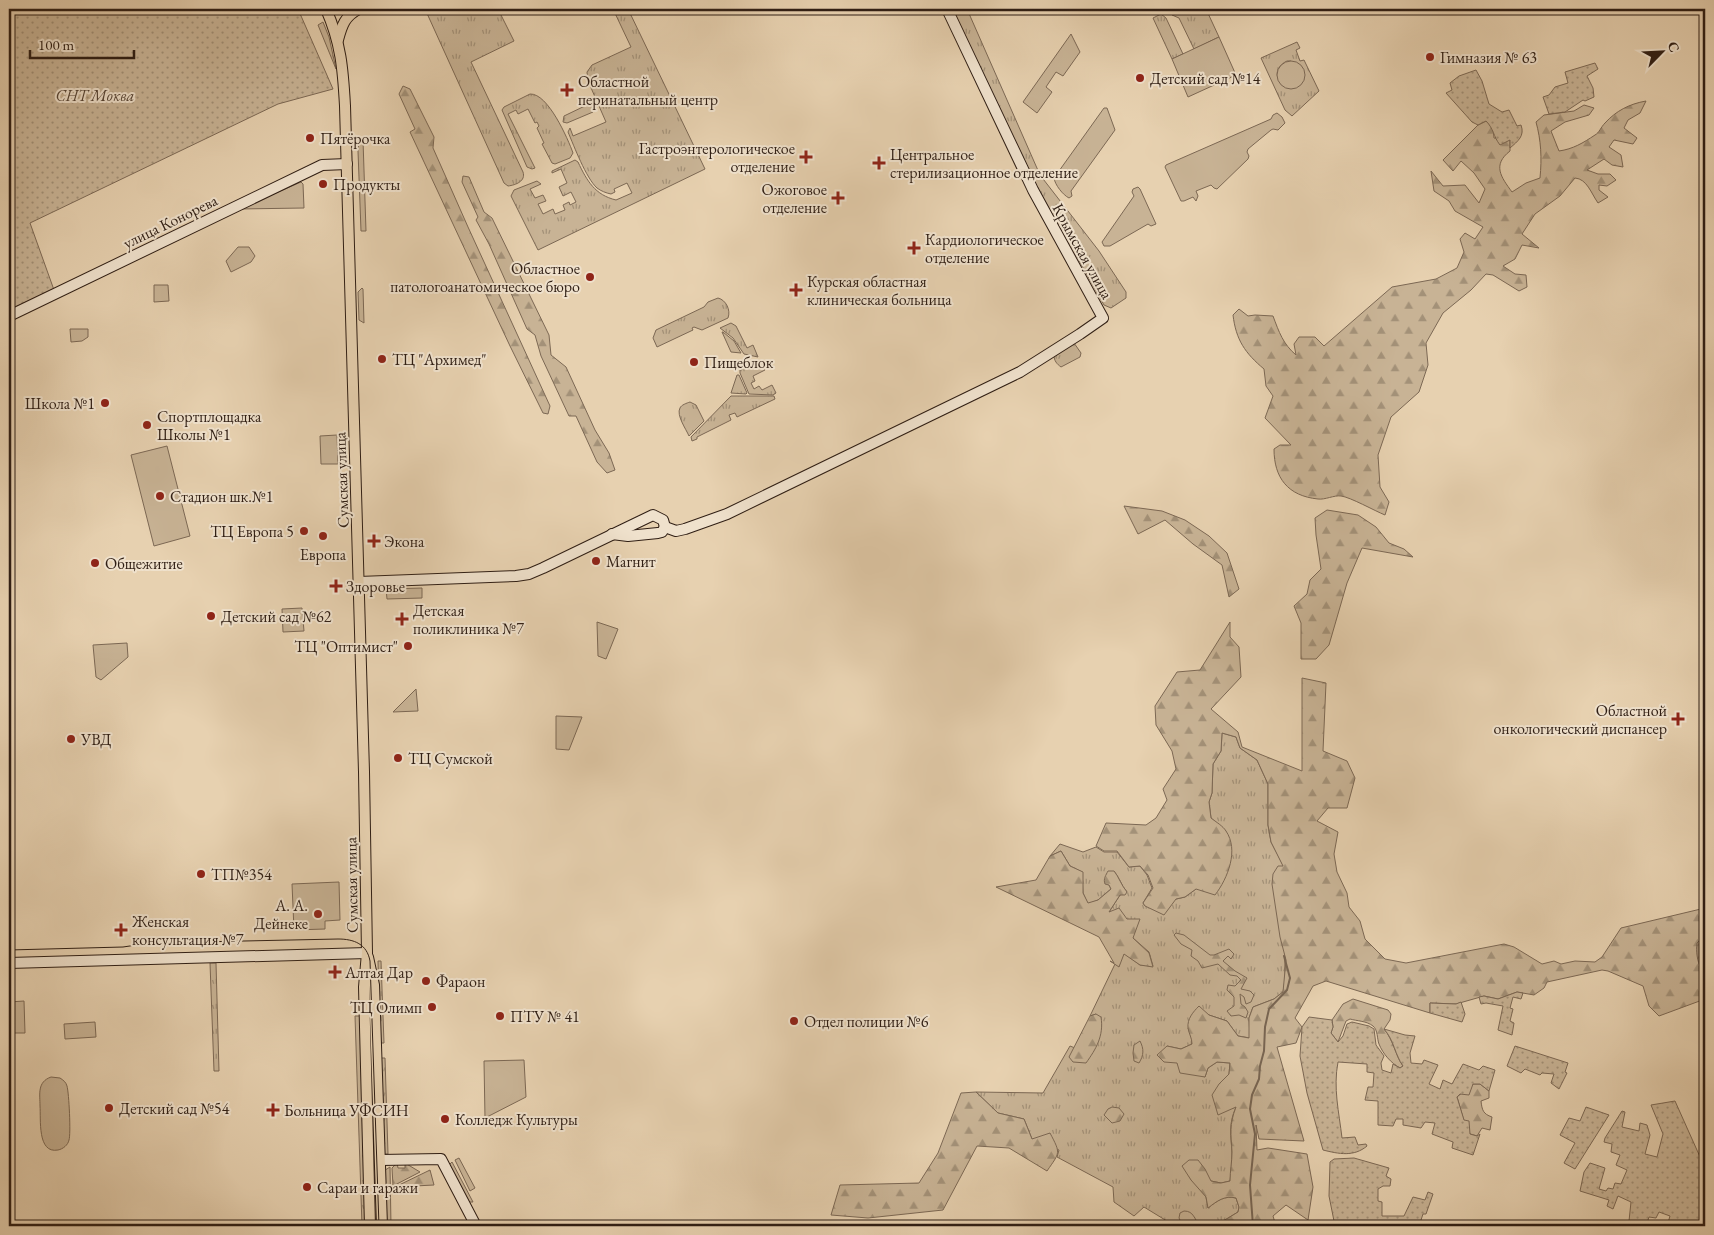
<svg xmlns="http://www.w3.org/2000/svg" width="1714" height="1235" font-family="'EB Garamond',serif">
<defs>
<pattern id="grass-tufts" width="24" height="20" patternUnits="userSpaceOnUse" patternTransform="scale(1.25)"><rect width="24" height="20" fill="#c8b395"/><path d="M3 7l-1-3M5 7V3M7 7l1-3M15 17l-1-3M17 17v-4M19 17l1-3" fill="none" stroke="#a39178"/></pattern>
<pattern id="forest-firs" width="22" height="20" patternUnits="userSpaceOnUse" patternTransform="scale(1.25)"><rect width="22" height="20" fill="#c8b395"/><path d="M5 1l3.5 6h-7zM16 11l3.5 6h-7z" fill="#a39178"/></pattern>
<pattern id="garden-dots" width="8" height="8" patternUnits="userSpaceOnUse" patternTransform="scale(1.25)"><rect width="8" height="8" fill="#c8b395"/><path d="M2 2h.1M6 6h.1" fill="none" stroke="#a39178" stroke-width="1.8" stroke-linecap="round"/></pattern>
<pattern id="water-waves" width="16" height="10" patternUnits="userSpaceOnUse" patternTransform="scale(1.25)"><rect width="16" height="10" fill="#a8947b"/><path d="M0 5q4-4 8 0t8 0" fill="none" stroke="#897864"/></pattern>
</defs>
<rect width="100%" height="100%" fill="#e7d1b0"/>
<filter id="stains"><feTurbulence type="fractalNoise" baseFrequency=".004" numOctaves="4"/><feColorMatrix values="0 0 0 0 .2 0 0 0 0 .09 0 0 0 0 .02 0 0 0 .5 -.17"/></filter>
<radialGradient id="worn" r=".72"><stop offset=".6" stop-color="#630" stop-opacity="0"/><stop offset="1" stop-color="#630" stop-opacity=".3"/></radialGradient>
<g fill="url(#grass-tufts)" stroke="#7c6854" fill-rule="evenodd">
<path d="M425,9H498L514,41L471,62L523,172C526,181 516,185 508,186L504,183Z"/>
<path d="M613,9H628L705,169L538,250L511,196L514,190L537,181L541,184L530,189L535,198L543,195L546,201L538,204L543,214L553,209L555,214L565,210L563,205L569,202L570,205L576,202L571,192L563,196L559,187L567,183L561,169L552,173V171L575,160L578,162C587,181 595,195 616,200L632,193L627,183L614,189L615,192L611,194C606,193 601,191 597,188C586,178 574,146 568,132L570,128L573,136L606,122L588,81L587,72L592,65L631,47Z"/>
<polygon points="950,9 967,9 1040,175 1099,251 1126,292 1126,298 1111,308 1104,305 1077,257 1068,246 1048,212"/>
<polygon points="1175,9 1206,9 1219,37 1194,49 1179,18 1172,15 1172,11"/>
<polygon points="1161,14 1166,18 1183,54 1172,59 1153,18"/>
<polygon points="323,22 329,37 336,69 318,25"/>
<path d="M1297,42L1300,48L1296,50L1300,61L1304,60L1319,91L1292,116L1285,110L1261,58ZM1287,61H1291L1304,79C1291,103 1262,73 1287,61Z"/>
<path d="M530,94C548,93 568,139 573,153L570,158L555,164L552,163L542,144L544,143L537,128L539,126L537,122L535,123L528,109L518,114L516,110L508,114L535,168L532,169L527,167L502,110L504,107Z"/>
<polygon points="589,104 593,105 594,108 593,112 567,123 563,122 564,116"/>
<path d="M718,298C726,300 731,310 728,318L702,330L694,327L692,328L693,330L657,347L653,338L656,330L704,307L708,302Z"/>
<polygon points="731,323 736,326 747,348 753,345 758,357 744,354 733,338 720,328"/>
<polygon points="723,332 734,341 741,353 731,352 722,332"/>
<path d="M1074,343L1081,353L1080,357L1061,367C1057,364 1054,361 1054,355Z"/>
<polygon points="760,361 765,370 753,376 755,381 751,383 754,389 759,386 762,390 772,385 776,393 773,395 749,394 740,373 740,370"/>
<polygon points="737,375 739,375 747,393 746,394 731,393"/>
<polygon points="731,396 774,396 775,399 737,417 735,413 729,415 731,420 697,437 697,439 692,441 691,437"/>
<path d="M690,402L696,405L704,421L689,436C686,429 676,415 680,408C681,405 687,403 690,402Z"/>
<path d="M1222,733L1236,737L1240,748L1257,760L1268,784V825L1271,842L1284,867L1285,980L1283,992L1274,999L1253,1007L1249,1018L1250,1038L1238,1036L1227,1021L1209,1015L1188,1028L1192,1039V1044L1181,1049L1167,1046L1177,1063L1205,1077L1208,1068L1217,1062L1230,1063L1229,1074L1219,1084L1236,1107C1228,1125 1231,1135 1232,1153C1232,1163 1231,1172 1230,1181L1221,1183L1211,1181L1206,1197L1208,1208C1217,1201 1224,1195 1236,1198L1239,1207L1238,1212L1215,1226H1175L1144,1207L1134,1216L1114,1202L1113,1187L1057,1157L1059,1150L1032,1139L1024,1119L998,1113L976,1092L1043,1093L1070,1046L1075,1048L1070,1057L1096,1014L1090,1016L1115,964L1124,953L1140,965L1153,966L1149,952L1133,938L1127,919L1109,912L1120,895L1127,892C1121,885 1119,877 1114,871L1109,885L1111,889L1098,900L1088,904L1083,893L1082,872L1070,866L1061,851L1050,856L1060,844L1083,852L1096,847L1104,852H1117L1129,867L1140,866L1147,875L1152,888L1143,903L1145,906L1185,897L1196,889L1226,831L1211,818L1209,802L1212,793L1213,764L1221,751Z"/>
<polygon points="378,961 381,961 384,1043 380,1043"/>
<polygon points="210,963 216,963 219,1071 214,1071"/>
<polygon points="355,1016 361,1016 366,1226 362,1226"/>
<polygon points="380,1058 385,1058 388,1154 384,1154"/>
<polygon points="390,1167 391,1226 384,1226 382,1172"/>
</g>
<g fill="url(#forest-firs)" stroke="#7c6854">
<polygon points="403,86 410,89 434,137 433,148 468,227 550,406 548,414 543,413 510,346 410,132 415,129 399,94"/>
<path d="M1646,101L1640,113L1628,120L1624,128L1637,138L1633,144L1614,140L1609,147L1621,155L1623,167L1612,165L1604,159L1587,170L1598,174H1610L1616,180L1607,186L1599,185V190L1608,197L1598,203C1591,193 1587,179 1575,178L1560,196L1535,214L1522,234L1539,248L1522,245L1515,259L1503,266L1515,274L1526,275L1527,287L1519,291L1493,275L1486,274L1471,290L1443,313L1426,343L1428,365L1419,392L1391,417L1378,455L1380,487L1389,502L1385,515C1375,511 1350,497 1341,496C1334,495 1325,500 1318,499C1288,496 1274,478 1274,449L1280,445H1291L1265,418L1273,396L1266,386L1264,369C1245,353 1236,340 1233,315L1239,309L1248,316L1255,315L1273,316C1279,332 1283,344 1296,355L1294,344L1299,337H1315L1324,346L1392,287L1436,279L1457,268L1464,252L1460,239L1465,233L1475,239L1483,227L1455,211L1449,201L1434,191L1431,171L1443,186L1465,185L1479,203L1485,189L1474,173L1461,161L1453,171L1443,160L1478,125L1486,121L1493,128L1494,138L1510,140V151C1492,165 1501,177 1512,192L1526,183L1540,178C1542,158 1541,140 1536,122L1544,115L1574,111L1584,105L1594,108L1589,115L1565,122L1551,131L1559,151C1573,149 1583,143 1595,135C1599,133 1601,127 1605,123C1616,111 1629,104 1646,101Z"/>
<polygon points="463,176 469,177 484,212 492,218 549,335 551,355 566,367 595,430 609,453 615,470 607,473 597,462 576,416 569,416 541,356 535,335 527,329 489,244 476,220 478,217 462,182"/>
<polygon points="1124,506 1162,511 1185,520 1209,536 1227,553 1239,589 1229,597 1222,565 1193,544 1165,520 1138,534"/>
<polygon points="1327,510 1358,515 1376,527 1389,543 1404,549 1413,557 1362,548 1347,583 1329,645 1316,659 1301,659 1301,623 1294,606 1307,594 1310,580 1321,569 1316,535 1315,518"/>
<path d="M1230,622V637L1239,647L1241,677L1211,709L1238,732L1242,747L1302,771V678L1326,683L1323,751L1347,761L1355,778L1347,808H1328L1317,821L1338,832L1334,854L1337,872L1347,893L1349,907L1360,921L1365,939L1385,959L1406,963L1504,944L1514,947L1542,964L1554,961L1561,964L1575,961L1595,962L1602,957L1621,928L1705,908V999L1659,1016L1649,1006L1643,986L1608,971L1602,970L1547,982L1544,988L1534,995L1517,992L1498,999L1484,996L1456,1004L1430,1003V1013L1326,981L1313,986L1295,1018L1302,1027L1296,1043L1277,1047L1304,1141L1259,1139L1256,1125L1257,1150L1268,1148L1307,1154L1313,1187L1308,1220L1286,1205L1273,1216L1276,1226H1215L1238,1212L1239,1207L1236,1198C1225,1195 1217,1201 1208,1208L1206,1197L1191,1180L1182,1166L1189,1160H1198L1205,1169L1211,1181L1221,1183L1230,1181C1230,1171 1232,1162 1232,1152C1231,1134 1229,1125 1236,1107L1218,1115L1212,1095L1219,1084L1229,1074L1230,1063L1217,1062L1208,1068L1205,1077L1180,1073L1177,1063L1164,1062L1157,1055L1167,1046L1181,1049L1192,1044C1192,1038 1189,1034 1188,1028C1187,1019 1193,1012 1199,1006L1209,1015L1227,1021L1238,1036L1249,1038V1018L1253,1007L1274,999L1283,992L1286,960L1280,937L1272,884L1273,874L1278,866H1283L1271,842L1268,825V784L1257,760L1240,748L1236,737L1222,733L1221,751L1213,764L1212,793L1209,802L1211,818C1216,822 1223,826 1226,831C1239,850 1228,878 1215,895L1196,889L1185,897L1176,899L1164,915L1145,906L1143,903L1153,888L1148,875L1140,866L1129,867L1117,851H1104L1096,846L1106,823L1146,825L1156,818L1167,800L1163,789L1176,769L1172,751L1156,725L1155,706L1177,672L1200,670Z"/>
<path d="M1061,851L1070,866L1083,872V893L1088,903L1098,900L1111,889L1109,885L1105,884C1103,879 1106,875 1108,871H1114C1119,877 1121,885 1127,892L1125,895H1120L1109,912L1119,908L1127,919H1140L1133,938L1149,953L1153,967L1140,965L1124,954L1119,967L1110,961L1114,963L1099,937L996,887L1036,880L1050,856Z"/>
<polygon points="1176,933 1184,935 1210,955 1214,955 1229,949 1234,954 1231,959 1228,956 1223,961 1235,971 1247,978 1241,989 1250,991 1254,995 1251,1002 1246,1004 1244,997 1240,994 1241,1004 1245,1007 1248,1012 1246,1018 1239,1015 1231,1016 1227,1011 1234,1006 1234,997 1227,990 1228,985 1235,986 1241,980 1237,976 1230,975 1218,964 1202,968 1198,961 1191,956 1192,950 1181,944 1174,935"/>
<path d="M1353,999L1388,1010L1391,1014L1390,1020L1384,1029C1394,1041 1395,1055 1403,1066L1400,1068C1391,1063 1383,1054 1379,1044C1377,1039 1378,1030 1373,1026C1367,1021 1357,1021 1350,1019L1346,1021L1338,1042L1331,1033L1333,1027L1332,1020L1343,1004Z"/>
<path d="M1096,1014L1101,1017C1104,1036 1096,1049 1086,1063L1073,1062L1069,1057L1090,1016Z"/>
<path d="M1140,1041C1144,1049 1144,1055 1139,1063L1134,1061L1133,1053L1134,1045Z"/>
<path d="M1473,1084H1480L1489,1091V1098L1481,1101C1482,1110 1483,1114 1492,1117L1490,1130L1482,1128L1477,1136L1470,1134L1464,1121L1457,1097Z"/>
<path d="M976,1092L998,1113L1024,1119L1032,1139L1050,1133C1061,1154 1060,1152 1047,1171L1009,1148L977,1146L943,1210L868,1218L831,1215L840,1185L919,1183L938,1153L961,1093Z"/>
<polygon points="1112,1107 1119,1108 1124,1114 1120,1121 1112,1123 1104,1115 1108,1109"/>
<polygon points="397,1163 398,1168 405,1168 405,1163 420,1172 393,1186 392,1168"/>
<polygon points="430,1170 434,1185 395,1187"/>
<path d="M1184,1211C1194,1211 1194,1219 1200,1226H1183L1179,1218L1180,1213Z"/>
</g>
<g fill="#c8b395" stroke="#7c6854">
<polygon points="1071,34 1080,52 1063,76 1056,72 1046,87 1052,92 1037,113 1023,102"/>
<polygon points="1219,37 1236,75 1188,97 1172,59"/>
<circle cx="1291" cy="75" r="14"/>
<path d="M1104,108H1107L1115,130L1071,191L1072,196L1069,198C1063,195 1055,185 1054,178Z"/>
<polygon points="1277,113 1282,117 1285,123 1278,130 1273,129 1271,130 1248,149 1247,152 1249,156 1248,159 1217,189 1214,188 1211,185 1196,191 1198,196 1196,201 1193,197 1184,201 1181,201 1165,167 1166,165 1271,119 1273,115"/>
<polygon points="359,139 363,140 366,231 361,231 358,151"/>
<polygon points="301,182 303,184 304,208 239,209"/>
<polygon points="1138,187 1140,189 1156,224 1151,226 1148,224 1110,246 1104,246 1102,242 1134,196 1132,192 1133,189"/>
<polygon points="238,247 249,247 255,256 251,262 231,272 226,261"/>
<polygon points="154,285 168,285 169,301 154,302"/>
<polygon points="362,288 363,289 364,323 359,320 358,292"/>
<polygon points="70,329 88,329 88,337 82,341 71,342"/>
<polygon points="337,435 338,464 321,464 320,436"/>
<polygon points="167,446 190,536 154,546 131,455"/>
<polygon points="422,588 422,598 387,599 386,589"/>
<polygon points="302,608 304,631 283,632 282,609"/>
<polygon points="597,622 618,629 606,659 598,656"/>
<polygon points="127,643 128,657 101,680 96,677 93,645"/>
<polygon points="416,689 418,711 393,712"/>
<polygon points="556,716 582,717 569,750 556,749"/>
<polygon points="339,882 340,920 325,921 325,929 294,930 292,884"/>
<polygon points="24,1001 25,1033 9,1033 9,1002"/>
<polygon points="95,1022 96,1037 65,1039 64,1024"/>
<polygon points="524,1060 526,1097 485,1118 484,1061"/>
<path d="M51,1077L60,1078C63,1080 66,1082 67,1086C69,1093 71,1134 69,1140C68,1145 63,1149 58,1150C37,1154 41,1119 40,1106C40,1094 37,1082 51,1077Z"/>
<polygon points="459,1158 475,1188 470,1191 455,1160"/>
<polygon points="452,1162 473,1202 468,1202 449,1165"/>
</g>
<g fill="url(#garden-dots)" stroke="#7c6854">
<polygon points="9,9 298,9 333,89 278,104 30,223 54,290 49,291 9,310"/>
<polygon points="1595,63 1598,69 1587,76 1593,88 1594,97 1585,101 1583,100 1565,112 1549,114 1543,97 1549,95 1555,87 1568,83 1565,72"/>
<path d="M1476,70L1482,81L1489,104L1502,112L1509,110L1517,126L1521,125C1525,136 1518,141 1510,148V140L1500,145C1493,136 1494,129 1486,121L1478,125L1472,122L1446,93L1452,90L1450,83L1459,76Z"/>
<polygon points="1517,992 1523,993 1521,999 1513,997 1510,1008 1513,1009 1510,1021 1514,1023 1512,1035 1498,1030 1503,1006 1486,1003 1481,1004 1479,997 1484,996 1498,999"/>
<polygon points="1461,1002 1465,1014 1462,1022 1430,1013 1430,1003 1456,1004"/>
<path d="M1309,1017L1332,1020L1333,1027L1331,1033L1338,1042L1343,1036L1347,1024L1352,1022L1369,1026L1374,1029L1376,1045L1384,1056L1381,1063L1382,1070L1391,1073L1393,1064L1400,1068L1403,1066C1395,1055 1394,1040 1384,1029L1405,1035L1415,1036L1410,1053L1411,1063L1422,1064L1424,1060L1438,1065L1429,1084L1440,1089L1443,1080L1452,1084L1463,1064L1479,1070L1483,1066L1495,1070L1489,1091L1480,1084H1473L1469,1095L1460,1094L1457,1097L1464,1120L1469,1121L1470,1134L1477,1136L1480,1134L1473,1155L1452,1148L1453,1142L1432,1134L1435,1123L1425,1122L1421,1128L1403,1125V1119H1396L1393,1126L1378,1125V1101L1365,1100L1368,1087H1373L1374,1073L1367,1072V1064L1338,1062C1333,1088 1339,1112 1342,1138L1355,1137L1358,1145L1366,1144L1367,1146C1354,1157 1339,1154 1323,1150L1307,1093L1300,1056L1302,1027Z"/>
<polygon points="1515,1046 1568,1063 1565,1072 1567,1073 1559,1089 1551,1083 1554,1074 1542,1073 1540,1075 1525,1069 1521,1073 1507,1066"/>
<polygon points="1675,1101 1705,1168 1705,1226 1694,1223 1692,1226 1667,1226 1670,1216 1659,1212 1656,1218 1649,1217 1646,1226 1629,1221 1631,1202 1618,1196 1613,1209 1607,1206 1609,1200 1580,1191 1584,1172 1590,1163 1605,1168 1599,1189 1606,1191 1608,1188 1613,1189 1615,1183 1621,1184 1627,1170 1616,1165 1620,1155 1611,1152 1612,1144 1604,1142 1605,1138 1622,1111 1625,1112 1622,1127 1639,1131 1640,1123 1647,1125 1650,1135 1645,1154 1657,1157 1663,1134 1651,1105"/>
<polygon points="1586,1107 1609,1115 1575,1169 1564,1163 1575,1143 1560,1135 1569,1118 1580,1121"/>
<polygon points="1354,1158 1389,1168 1386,1176 1391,1179 1390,1186 1383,1186 1378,1189 1378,1201 1382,1202 1382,1216 1404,1216 1413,1197 1425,1200 1428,1192 1433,1194 1426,1214 1423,1214 1419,1226 1335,1226 1329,1196 1330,1162 1334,1159"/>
</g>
<path fill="url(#water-waves)" stroke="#786552" d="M1705,935V969H1701C1697,960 1696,952 1697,943Z"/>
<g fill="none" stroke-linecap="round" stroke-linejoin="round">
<polyline stroke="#786552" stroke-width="2" points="1253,1226 1250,1185 1255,1134 1250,1109 1252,1095 1259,1079 1260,1066 1264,1051 1265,1027 1269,1009 1287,990 1290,978 1284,956"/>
<g stroke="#2f1e14" stroke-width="12">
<g id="secondary">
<polyline points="9,316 322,165 347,164"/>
<polyline points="665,527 676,531 685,529 727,514 1020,372 1080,334 1103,318 1033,190 947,9"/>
<polyline points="612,534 628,536 658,533 662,532 665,527"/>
<polyline points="359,582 516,576 529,574 543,568 653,515 663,520 665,527"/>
<polyline points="9,963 367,953"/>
<polyline points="380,1160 441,1159 476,1226"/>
</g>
</g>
<g stroke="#2f1e14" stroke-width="12">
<g id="primary">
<path d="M326,9C341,43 343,69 345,106L364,772L367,953L364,987L370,1226"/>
<path d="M338,40C342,25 345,16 359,9"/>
<polyline points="368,957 374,985 382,1226"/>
</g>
</g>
<use href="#secondary" stroke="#efe1cc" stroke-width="10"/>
<use href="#primary" stroke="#e7d1b0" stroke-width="10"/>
<path stroke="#2f1e14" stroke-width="1" d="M9,950L123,947L150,943L338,939C354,939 367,944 370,961L379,1226"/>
</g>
<g fill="#8f2418" stroke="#efe1cc" stroke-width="2">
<circle cx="1430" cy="57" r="5"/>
<circle cx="1140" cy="78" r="5"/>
<path d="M564.5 82.5h5v5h5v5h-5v5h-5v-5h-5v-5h5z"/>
<circle cx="310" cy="138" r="5"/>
<path d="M803.5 149.5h5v5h5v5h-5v5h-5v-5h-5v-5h5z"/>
<path d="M876.5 155.5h5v5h5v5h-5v5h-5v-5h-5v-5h5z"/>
<circle cx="323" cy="184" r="5"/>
<path d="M835.5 190.5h5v5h5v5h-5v5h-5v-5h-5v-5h5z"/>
<path d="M911.5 240.5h5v5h5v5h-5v5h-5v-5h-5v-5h5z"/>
<circle cx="590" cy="277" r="5"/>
<path d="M793.5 282.5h5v5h5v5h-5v5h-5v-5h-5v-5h5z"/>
<circle cx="382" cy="359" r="5"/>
<circle cx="694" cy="362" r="5"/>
<circle cx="105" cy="403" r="5"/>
<circle cx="147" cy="425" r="5"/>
<circle cx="160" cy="496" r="5"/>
<circle cx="304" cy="531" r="5"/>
<circle cx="323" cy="536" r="5"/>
<path d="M371.5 533.5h5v5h5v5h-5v5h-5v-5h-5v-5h5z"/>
<circle cx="596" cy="561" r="5"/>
<circle cx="95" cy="563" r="5"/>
<path d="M333.5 578.5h5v5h5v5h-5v5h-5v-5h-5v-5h5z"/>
<circle cx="211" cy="616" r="5"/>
<path d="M399.5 611.5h5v5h5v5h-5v5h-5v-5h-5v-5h5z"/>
<circle cx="408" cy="646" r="5"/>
<path d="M1675.5 711.5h5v5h5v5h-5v5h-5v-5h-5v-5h5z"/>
<circle cx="71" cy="739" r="5"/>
<circle cx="398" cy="758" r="5"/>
<circle cx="201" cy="874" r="5"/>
<circle cx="318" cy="914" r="5"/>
<path d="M118.5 922.5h5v5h5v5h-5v5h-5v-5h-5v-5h5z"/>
<path d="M332.5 964.5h5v5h5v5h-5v5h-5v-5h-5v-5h5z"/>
<circle cx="426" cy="981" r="5"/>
<circle cx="432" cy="1007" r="5"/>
<circle cx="500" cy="1016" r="5"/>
<circle cx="794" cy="1021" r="5"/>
<circle cx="109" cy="1108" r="5"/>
<path d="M270.5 1102.5h5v5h5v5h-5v5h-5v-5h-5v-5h5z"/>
<circle cx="445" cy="1119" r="5"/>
<circle cx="307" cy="1187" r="5"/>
</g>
<g text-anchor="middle" stroke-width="4" stroke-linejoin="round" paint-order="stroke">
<g font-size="16" fill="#2f1e14" stroke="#efe1cc" text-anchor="start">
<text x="1440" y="63">Гимназия № 63</text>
<text x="1150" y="84">Детский сад №14</text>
<text x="578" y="87">Областной<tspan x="578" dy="18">перинатальный центр</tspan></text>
<text x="320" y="144">Пятёрочка</text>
<text x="795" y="154" text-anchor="end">Гастроэнтерологическое<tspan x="795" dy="18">отделение</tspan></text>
<text x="890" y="160">Центральное<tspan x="890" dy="18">стерилизационное отделение</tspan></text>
<text x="333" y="190">Продукты</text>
<text x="827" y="195" text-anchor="end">Ожоговое<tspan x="827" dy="18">отделение</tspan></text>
<text x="925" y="245">Кардиологическое<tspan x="925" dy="18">отделение</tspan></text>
<text x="580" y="274" text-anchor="end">Областное<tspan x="580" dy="18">патологоанатомическое бюро</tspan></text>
<text x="807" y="287">Курская областная<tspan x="807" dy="18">клиническая больница</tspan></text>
<text x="392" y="365">ТЦ "Архимед"</text>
<text x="704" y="368">Пищеблок</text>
<text x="95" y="409" text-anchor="end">Школа №1</text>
<text x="157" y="422">Спортплощадка<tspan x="157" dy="18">Школы №1</tspan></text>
<text x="170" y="502">Стадион шк.№1</text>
<text x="294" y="537" text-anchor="end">ТЦ Европа 5</text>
<text x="384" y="547">Экона</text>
<text x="323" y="560" text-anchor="middle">Европа</text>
<text x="606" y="567">Магнит</text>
<text x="105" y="569">Общежитие</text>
<text x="346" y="592">Здоровье</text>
<text x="413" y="616">Детская<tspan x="413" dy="18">поликлиника №7</tspan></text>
<text x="221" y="622">Детский сад №62</text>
<text x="398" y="652" text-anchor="end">ТЦ "Оптимист"</text>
<text x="1667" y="716" text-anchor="end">Областной<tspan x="1667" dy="18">онкологический диспансер</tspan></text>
<text x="81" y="745">УВД</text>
<text x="408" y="764">ТЦ Сумской</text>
<text x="211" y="880">ТП№354</text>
<text x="308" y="911" text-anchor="end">А. А.<tspan x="308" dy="18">Дейнеке</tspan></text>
<text x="132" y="927">Женская<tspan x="132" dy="18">консультация №7</tspan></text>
<text x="345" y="978">Алтая Дар</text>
<text x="436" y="987">Фараон</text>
<text x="422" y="1013" text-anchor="end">ТЦ Олимп</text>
<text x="510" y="1022">ПТУ № 41</text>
<text x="804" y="1027">Отдел полиции №6</text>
<text x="119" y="1114">Детский сад №54</text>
<text x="284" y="1116">Больница УФСИН</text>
<text x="455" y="1125">Колледж Культуры</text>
<text x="317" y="1193">Сараи и гаражи</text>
</g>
<g font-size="16" font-style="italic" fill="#554334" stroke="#efe1cc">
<text x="95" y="101">СНТ Моква</text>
</g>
<g font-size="16" fill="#2f1e14" stroke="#efe1cc">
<text transform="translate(170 221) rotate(-26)" y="6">улица Конорева</text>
<text transform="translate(1083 251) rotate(61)" y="6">Крымская улица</text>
<text transform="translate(341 480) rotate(-92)" y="6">Сумская улица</text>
<text transform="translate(351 885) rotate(-91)" y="6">Сумская улица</text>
</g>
</g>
<rect width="1714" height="1235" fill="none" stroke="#e7d1b0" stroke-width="30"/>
<rect x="10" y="10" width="1694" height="1215" fill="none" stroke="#2f1e14" stroke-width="2.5"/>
<rect x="15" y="15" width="1684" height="1205" fill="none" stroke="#2f1e14"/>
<g transform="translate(1662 52) rotate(66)" stroke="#efe1cc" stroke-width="4" paint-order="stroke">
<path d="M0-4L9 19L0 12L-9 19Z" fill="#2f1e14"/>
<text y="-8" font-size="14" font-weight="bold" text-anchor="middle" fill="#2f1e14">С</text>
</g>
<path d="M30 50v8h104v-8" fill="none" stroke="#2f1e14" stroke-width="2.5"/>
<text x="38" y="50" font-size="15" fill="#2f1e14" stroke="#efe1cc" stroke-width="4" paint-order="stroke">100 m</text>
<rect width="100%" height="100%" filter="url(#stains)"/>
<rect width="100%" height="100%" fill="url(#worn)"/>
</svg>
